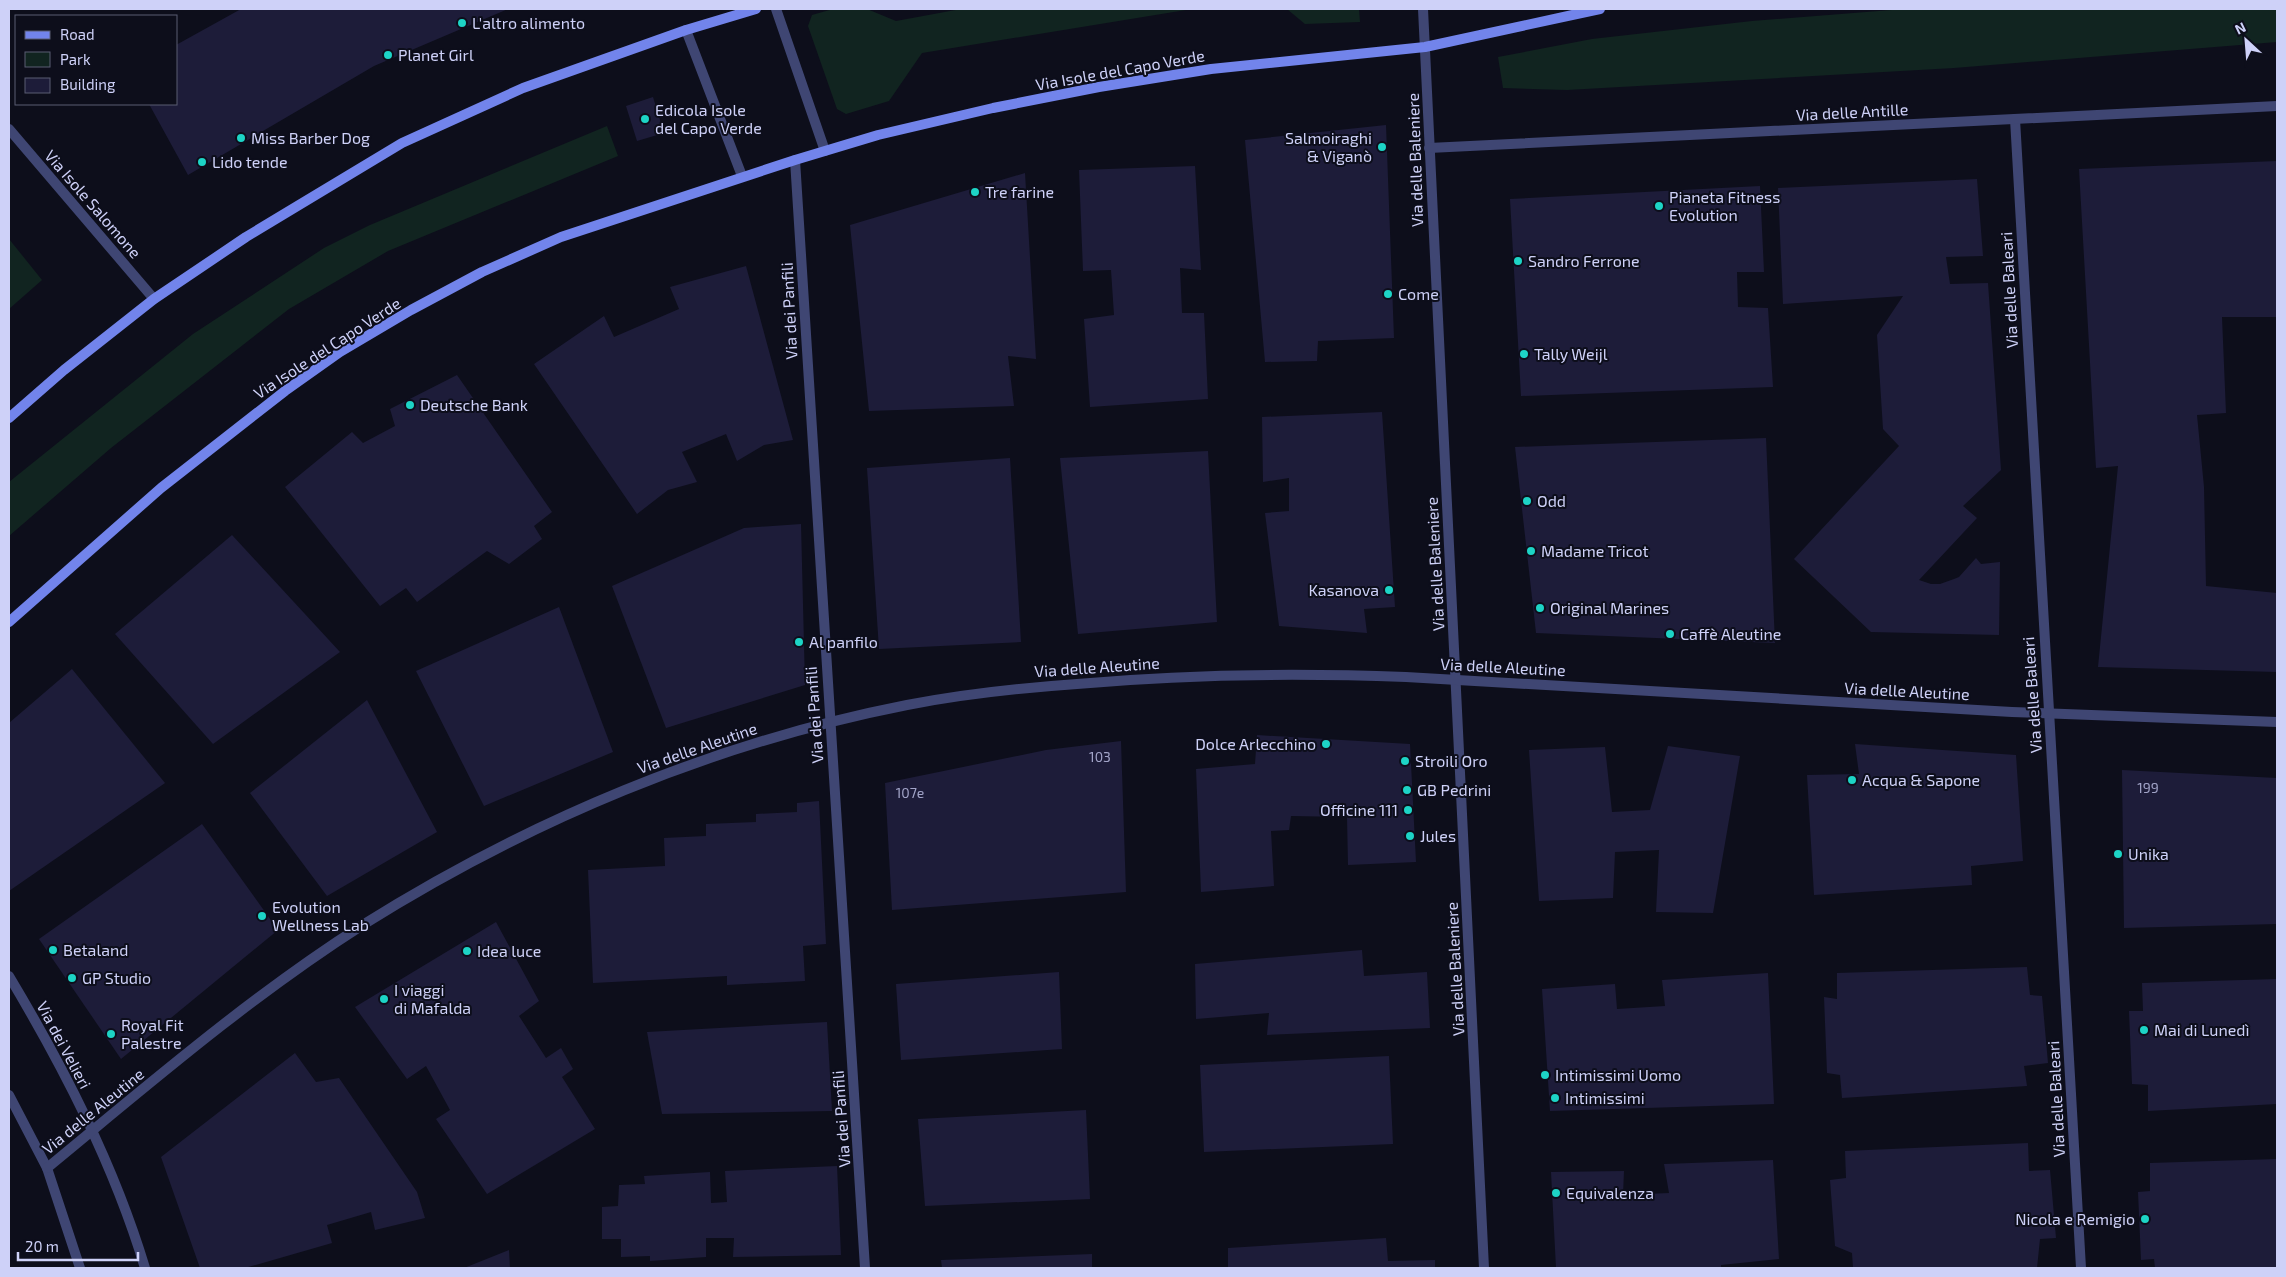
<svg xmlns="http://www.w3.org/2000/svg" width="2286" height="1277" font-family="'Exo 2',sans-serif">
<rect width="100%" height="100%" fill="#0d0e1b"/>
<g fill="#112420">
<polygon points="833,9 867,9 896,21 961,9 1192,9 922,53 889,101 846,114 837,109 808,26 812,15"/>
<polygon points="1287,9 1359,9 1360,22 1305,24"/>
<polygon points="1904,9 2277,9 2277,42 1954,68 1567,90 1503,88 1498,57 1592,39 1752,21"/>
<polygon points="607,126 618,156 388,251 289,309 111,448 9,536 9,482 193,334 324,248 370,225"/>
<polygon points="9,239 42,280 9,309"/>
</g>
<g fill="#1d1c39">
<polygon points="241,9 508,9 374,66 188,175 149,104 176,104 176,45"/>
<polygon points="653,97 664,133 637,141 626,106"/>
<polygon points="1386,125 1394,338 1318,341 1317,361 1265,362 1245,140"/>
<polygon points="2277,161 2277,317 2222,317 2226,413 2197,415 2204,487 2206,586 2277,593 2277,672 2098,667 2118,466 2096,468 2079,169"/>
<polygon points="1195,166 1201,270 1180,268 1182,313 1204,313 1208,399 1090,407 1084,319 1114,315 1111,270 1083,271 1079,170"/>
<polygon points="1025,173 1036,359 1008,356 1014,406 869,411 850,225"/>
<polygon points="1977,179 1983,256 1946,257 1950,284 1988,283 2001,470 1963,506 1977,518 1919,580 1931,584 1940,584 1954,579 1959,577 1976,558 1981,564 2000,562 1999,635 1871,632 1794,559 1899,446 1883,429 1877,335 1903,296 1783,304 1778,188"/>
<polygon points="1760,186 1764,272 1737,272 1738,307 1768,308 1773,387 1521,396 1510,199"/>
<polygon points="746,266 793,440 764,445 737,461 726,434 682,452 697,482 668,490 637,514 534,364 604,316 614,337 679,309 670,287"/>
<polygon points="457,375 552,512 534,526 542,539 509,564 487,551 417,602 406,588 380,606 285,487 352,432 363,443 395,426 390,409"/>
<polygon points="1382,412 1395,607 1364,609 1367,633 1279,626 1265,513 1289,511 1289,478 1263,482 1262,417"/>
<polygon points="1766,438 1775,643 1536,633 1515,447"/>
<polygon points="1208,451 1217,622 1078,634 1060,458"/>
<polygon points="1010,458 1021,642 879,649 867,468"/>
<polygon points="801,524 805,685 666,728 612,586 744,528"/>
<polygon points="232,535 340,652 213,744 115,634"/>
<polygon points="559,607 613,752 484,806 416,671"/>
<polygon points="72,669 165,783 9,891 9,723"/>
<polygon points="367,700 437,832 327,896 250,793"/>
<polygon points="1257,735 1410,744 1416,862 1348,865 1347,817 1291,816 1289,830 1271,831 1274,886 1201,892 1196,769 1255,764"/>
<polygon points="1121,741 1126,892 892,910 885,783 1046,750"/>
<polygon points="1855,744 2016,755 2023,861 1971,866 1972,885 1814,895 1807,775 1859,774"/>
<polygon points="1668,746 1740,756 1713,913 1656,912 1659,850 1615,852 1613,898 1539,901 1529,750 1605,747 1612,812 1650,810"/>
<polygon points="2122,770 2277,778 2277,924 2124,928"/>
<polygon points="819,801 826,944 803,946 805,981 727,985 727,976 593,983 588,870 665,866 664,838 706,836 706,824 756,822 756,814 797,812 797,803"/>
<polygon points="202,824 278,930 121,1059 39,939"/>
<polygon points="496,922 539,1001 519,1016 546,1058 561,1048 573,1069 562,1077 595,1129 487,1194 436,1119 450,1110 426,1066 407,1079 355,1007"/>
<polygon points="1362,950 1364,976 1427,972 1430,1028 1267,1035 1269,1013 1196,1019 1195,964"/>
<polygon points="2027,967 2030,995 2042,996 2048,1063 2024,1066 2027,1086 1842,1098 1840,1075 1827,1073 1824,997 1837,999 1837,973"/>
<polygon points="1059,972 1062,1049 901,1060 896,984"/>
<polygon points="1768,973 1774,1104 1550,1111 1542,989 1615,984 1617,1009 1665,1006 1662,980"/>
<polygon points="2277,979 2277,1104 2148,1111 2148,1085 2132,1084 2129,1011 2143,1011 2142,983"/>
<polygon points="827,1022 832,1111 662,1114 647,1032"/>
<polygon points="295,1053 316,1082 339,1078 417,1192 425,1218 375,1230 371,1212 327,1225 332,1243 245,1268 200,1268 161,1157"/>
<polygon points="1389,1056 1393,1144 1204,1152 1200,1065"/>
<polygon points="1086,1110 1090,1199 925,1206 918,1119"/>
<polygon points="2028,1143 2029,1171 2050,1170 2056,1238 2040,1239 2037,1268 1853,1268 1852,1253 1835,1246 1830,1180 1846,1178 1845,1151"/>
<polygon points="2277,1159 2277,1268 2155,1268 2154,1259 2141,1260 2138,1192 2150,1191 2150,1163"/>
<polygon points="1773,1160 1779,1259 1721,1265 1721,1268 1556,1268 1551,1172 1624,1171 1623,1195 1669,1193 1664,1164"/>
<polygon points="837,1166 841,1255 733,1257 734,1238 706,1238 706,1257 650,1261 650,1256 621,1257 621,1239 602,1239 602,1207 618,1206 619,1185 645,1184 644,1176 710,1172 711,1203 727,1202 725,1171"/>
<polygon points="1386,1238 1388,1261 1435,1260 1435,1268 1228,1268 1228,1248"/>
<polygon points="509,1250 510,1268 464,1268"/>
<polygon points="1092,1254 1092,1268 942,1268 941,1260"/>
</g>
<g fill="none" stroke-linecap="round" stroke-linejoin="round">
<g stroke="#3f4673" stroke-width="10">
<polyline points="776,9 825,151"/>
<polyline points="1423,9 1484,1268"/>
<polyline points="686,30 742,176"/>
<polyline points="2015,119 2081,1268"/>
<polyline points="9,129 154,299"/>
<polyline points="1429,148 2277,106"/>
<polyline points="795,160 865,1268"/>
<path d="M9,976C64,1068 114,1165 145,1268"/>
<polyline points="9,1095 47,1168 80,1268"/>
<path d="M47,1168C149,1084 250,997 361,926C528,821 713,743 907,705C963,694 1020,688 1077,684C1187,674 1296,673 1406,677L2012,712L2277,722"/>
</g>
<g stroke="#7284eb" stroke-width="10">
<polyline points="9,418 64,370 154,299 246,237 402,143 523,88 686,30 756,9"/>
<polyline points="9,622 161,488 285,391 340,352 411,310 482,272 561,237 795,160 878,135 993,108 1099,87 1211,69 1425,47 1600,9"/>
</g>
</g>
<g fill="#1dd4c6" stroke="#0d0e1b" stroke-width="2">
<circle cx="462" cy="23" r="5"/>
<circle cx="388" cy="55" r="5"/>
<circle cx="645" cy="119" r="5"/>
<circle cx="241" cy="138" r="5"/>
<circle cx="1382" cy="147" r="5"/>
<circle cx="202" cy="162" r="5"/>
<circle cx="975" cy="192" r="5"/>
<circle cx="1659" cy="206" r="5"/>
<circle cx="1518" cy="261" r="5"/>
<circle cx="1388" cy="294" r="5"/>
<circle cx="1524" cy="354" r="5"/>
<circle cx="410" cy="405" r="5"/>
<circle cx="1527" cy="501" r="5"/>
<circle cx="1531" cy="551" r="5"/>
<circle cx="1389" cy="590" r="5"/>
<circle cx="1540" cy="608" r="5"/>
<circle cx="1670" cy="634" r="5"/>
<circle cx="799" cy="642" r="5"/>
<circle cx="1326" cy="744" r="5"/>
<circle cx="1405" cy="761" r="5"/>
<circle cx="1852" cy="780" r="5"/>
<circle cx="1407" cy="790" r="5"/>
<circle cx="1408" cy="810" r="5"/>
<circle cx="1410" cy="836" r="5"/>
<circle cx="2118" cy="854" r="5"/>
<circle cx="262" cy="916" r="5"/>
<circle cx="53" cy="950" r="5"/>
<circle cx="467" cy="951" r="5"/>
<circle cx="72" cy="978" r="5"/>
<circle cx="384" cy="999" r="5"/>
<circle cx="2144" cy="1030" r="5"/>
<circle cx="111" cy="1034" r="5"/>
<circle cx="1545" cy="1075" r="5"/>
<circle cx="1555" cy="1098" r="5"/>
<circle cx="1556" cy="1193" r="5"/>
<circle cx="2145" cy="1219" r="5"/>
</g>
<g text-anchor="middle" stroke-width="4" stroke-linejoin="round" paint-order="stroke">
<g font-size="14" fill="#a2a4c8">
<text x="1100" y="762">103</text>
<text x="2148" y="793">199</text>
<text x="910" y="798">107e</text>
</g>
<g font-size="16" fill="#ced1f8" stroke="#0d0e1b" text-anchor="start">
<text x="472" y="29">L'altro alimento</text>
<text x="398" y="61">Planet Girl</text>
<text x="655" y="116">Edicola Isole<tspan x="655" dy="18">del Capo Verde</tspan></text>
<text x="251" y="144">Miss Barber Dog</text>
<text x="1372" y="144" text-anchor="end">Salmoiraghi<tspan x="1372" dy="18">&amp; Viganò</tspan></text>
<text x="212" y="168">Lido tende</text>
<text x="985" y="198">Tre farine</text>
<text x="1669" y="203">Pianeta Fitness<tspan x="1669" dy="18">Evolution</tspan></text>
<text x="1528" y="267">Sandro Ferrone</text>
<text x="1398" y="300">Come</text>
<text x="1534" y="360">Tally Weijl</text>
<text x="420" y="411">Deutsche Bank</text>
<text x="1537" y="507">Odd</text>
<text x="1541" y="557">Madame Tricot</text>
<text x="1379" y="596" text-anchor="end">Kasanova</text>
<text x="1550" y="614">Original Marines</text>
<text x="1680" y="640">Caffè Aleutine</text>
<text x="809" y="648">Al panfilo</text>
<text x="1316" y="750" text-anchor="end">Dolce Arlecchino</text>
<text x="1415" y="767">Stroili Oro</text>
<text x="1862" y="786">Acqua &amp; Sapone</text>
<text x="1417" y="796">GB Pedrini</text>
<text x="1398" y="816" text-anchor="end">Officine 111</text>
<text x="1420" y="842">Jules</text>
<text x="2128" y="860">Unika</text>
<text x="272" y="913">Evolution<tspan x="272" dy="18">Wellness Lab</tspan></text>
<text x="63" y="956">Betaland</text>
<text x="477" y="957">Idea luce</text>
<text x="82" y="984">GP Studio</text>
<text x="394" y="996">I viaggi<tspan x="394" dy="18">di Mafalda</tspan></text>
<text x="121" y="1031">Royal Fit<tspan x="121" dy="18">Palestre</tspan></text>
<text x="2154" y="1036">Mai di Lunedì</text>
<text x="1555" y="1081">Intimissimi Uomo</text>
<text x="1565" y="1104">Intimissimi</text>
<text x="1566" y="1199">Equivalenza</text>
<text x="2135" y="1225" text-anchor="end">Nicola e Remigio</text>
</g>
<g font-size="16" fill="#ced1f8" stroke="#0d0e1b">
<text transform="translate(1120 70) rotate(-10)" y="6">Via Isole del Capo Verde</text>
<text transform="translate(1852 112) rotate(-3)" y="6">Via delle Antille</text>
<text transform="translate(1415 160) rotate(-92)" y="6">Via delle Baleniere</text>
<text transform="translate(93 204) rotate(49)" y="6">Via Isole Salomone</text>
<text transform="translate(2009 290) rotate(-93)" y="6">Via delle Baleari</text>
<text transform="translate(789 311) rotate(-93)" y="6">Via dei Panfili</text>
<text transform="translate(327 348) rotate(-33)" y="6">Via Isole del Capo Verde</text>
<text transform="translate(1435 564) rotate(-93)" y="6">Via delle Baleniere</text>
<text transform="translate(1097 667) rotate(-4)" y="6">Via delle Aleutine</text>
<text transform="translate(1503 667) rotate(3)" y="6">Via delle Aleutine</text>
<text transform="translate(1907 691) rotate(3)" y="6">Via delle Aleutine</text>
<text transform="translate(2032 695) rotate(-94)" y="6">Via delle Baleari</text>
<text transform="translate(814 715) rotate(-94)" y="6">Via dei Panfili</text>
<text transform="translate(697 748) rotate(-19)" y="6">Via delle Aleutine</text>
<text transform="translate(1455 969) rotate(-93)" y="6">Via delle Baleniere</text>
<text transform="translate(64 1045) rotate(62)" y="6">Via dei Velieri</text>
<text transform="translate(2056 1099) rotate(-93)" y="6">Via delle Baleari</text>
<text transform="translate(93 1111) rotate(-39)" y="6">Via delle Aleutine</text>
<text transform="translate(841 1119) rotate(-94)" y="6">Via dei Panfili</text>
</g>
</g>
<rect width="2286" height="1277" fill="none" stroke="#ced1f8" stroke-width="20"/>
<rect x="15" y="15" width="162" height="90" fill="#0d0e1b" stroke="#5a5c73"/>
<rect x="25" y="31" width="25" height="8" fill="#7284eb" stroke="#5a5c73"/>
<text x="60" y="40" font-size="15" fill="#ced1f8">Road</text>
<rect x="25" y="52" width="25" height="15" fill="#112420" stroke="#5a5c73"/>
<text x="60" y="65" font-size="15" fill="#ced1f8">Park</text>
<rect x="25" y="78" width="25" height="15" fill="#1d1c39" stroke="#5a5c73"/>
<text x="60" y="90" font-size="15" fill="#ced1f8">Building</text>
<g transform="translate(2246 40) rotate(334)" stroke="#0d0e1b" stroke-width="4" paint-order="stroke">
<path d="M0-4L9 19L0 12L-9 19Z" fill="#ced1f8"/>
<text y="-8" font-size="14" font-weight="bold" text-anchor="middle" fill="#ced1f8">N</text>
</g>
<path d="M18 1252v8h120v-8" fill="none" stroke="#ced1f8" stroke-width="2.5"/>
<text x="25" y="1252" font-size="15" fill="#ced1f8" stroke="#0d0e1b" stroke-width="4" paint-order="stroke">20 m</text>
</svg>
